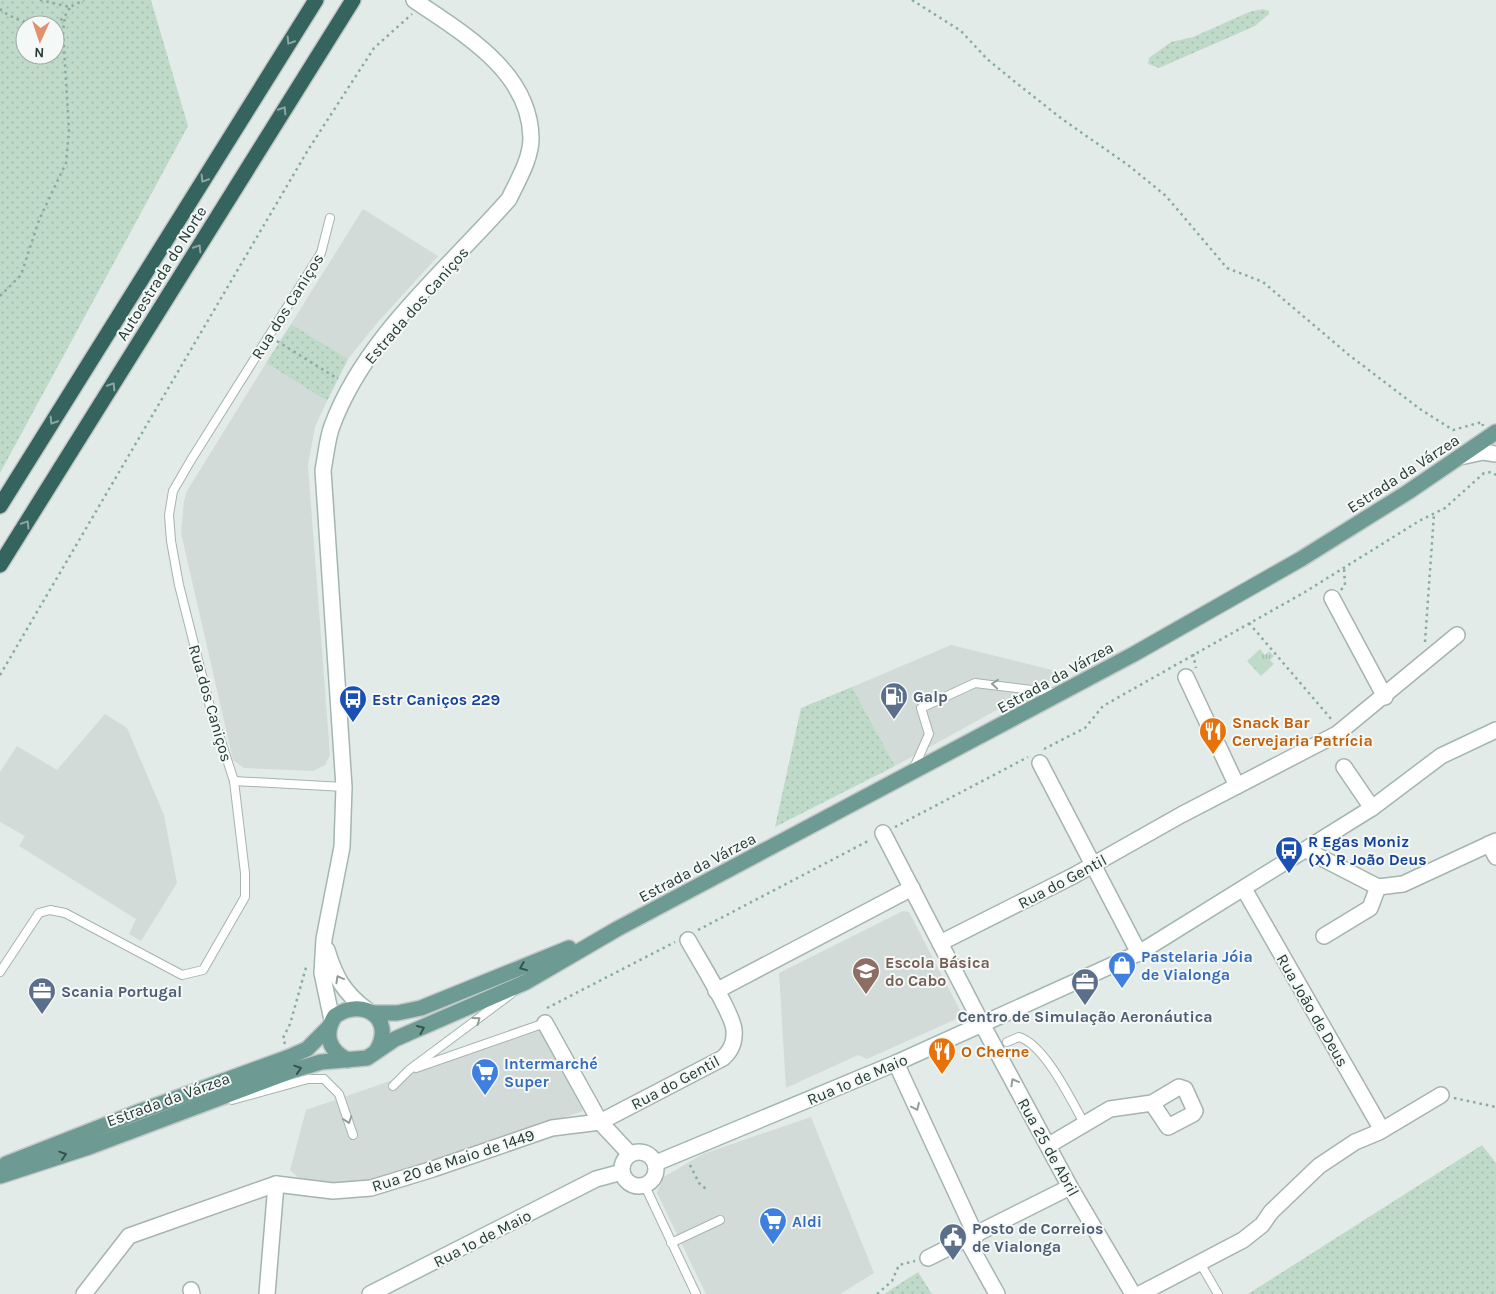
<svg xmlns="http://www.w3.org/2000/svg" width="1496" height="1294" font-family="Karla,sans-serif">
<defs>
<pattern id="grass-dots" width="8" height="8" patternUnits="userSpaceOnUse" patternTransform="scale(1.25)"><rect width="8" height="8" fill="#bfdac8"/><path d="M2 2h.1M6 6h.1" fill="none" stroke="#a4bcac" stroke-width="1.8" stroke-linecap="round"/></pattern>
<pattern id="park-tufts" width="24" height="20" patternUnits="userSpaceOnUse" patternTransform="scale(1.25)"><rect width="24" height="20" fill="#bfdac8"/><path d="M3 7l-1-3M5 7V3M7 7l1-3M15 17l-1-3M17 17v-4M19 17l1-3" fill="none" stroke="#a4bcac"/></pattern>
</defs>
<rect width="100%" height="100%" fill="#e3ebe8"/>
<g fill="#d2dbd8">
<polygon points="363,209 438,256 377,323 348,359 291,324"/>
<polygon points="266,363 327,401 315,427 308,465 330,755 325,765 313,771 244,768 233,760 181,533 184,501 187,491"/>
<polygon points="951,645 1064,673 895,766 852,687"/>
<polygon points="105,714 127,728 164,815 177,883 141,941 129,934 136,919 19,846 25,836 0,822 0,772 17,746 57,770"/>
<polygon points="903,911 909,912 963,1016 867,1059 858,1055 786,1088 779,973"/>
<polygon points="541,1029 583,1111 400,1173 366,1180 345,1183 319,1181 299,1178 290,1170 306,1110"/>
<polygon points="811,1117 874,1273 840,1294 706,1294 657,1193 662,1178 703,1154"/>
</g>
<g fill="url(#grass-dots)" fill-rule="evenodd">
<path d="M0,0H151L188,126L0,473ZM25,25H55V55H25Z"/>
<polygon points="1263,9 1269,11 1269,14 1255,26 1159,68 1148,64 1149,58 1171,42 1193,37 1249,12"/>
<polygon points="291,324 348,359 327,401 266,363"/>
<polygon points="852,687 895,766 775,827 801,708"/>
<polygon points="1482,1145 1496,1163 1496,1294 1248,1294"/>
<polygon points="918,1272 932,1294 884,1294"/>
</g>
<polygon fill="url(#park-tufts)" points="1260,649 1265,655 1269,651 1274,656 1270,660 1274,664 1261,676 1247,661"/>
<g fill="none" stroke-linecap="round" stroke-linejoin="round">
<g stroke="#a6b3af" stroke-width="10">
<g id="lane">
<polyline points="913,770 929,734 921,708 975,683 1056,693"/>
<polyline points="234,781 344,787"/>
<polyline points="0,972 39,913 50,910 65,913 182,975 203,970 245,897 245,873 234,781 210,707 179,585 171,541 169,515 173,491 191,460 321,253 330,218"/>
<path d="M1007,1042L1019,1037C1045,1045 1071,1100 1084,1123"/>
<polyline points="416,1068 545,1023"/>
<polyline points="393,1086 409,1070 511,994"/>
<polyline points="232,1100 308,1079 324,1079 339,1094 353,1135"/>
<polyline points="645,1186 696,1294"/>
<polyline points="671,1243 720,1220"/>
<polyline points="1200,1263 1218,1294"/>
</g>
</g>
<g stroke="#a6b3af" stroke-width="18">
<g id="street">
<polyline points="1460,457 1483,452 1496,454"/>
<polyline points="1332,598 1385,697"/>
<polyline points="1186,677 1237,786"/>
<polyline points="1040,763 1139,953"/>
<polyline points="1344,767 1372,808"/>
<polyline points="883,833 982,1024 1070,1187 1133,1294"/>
<polyline points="1489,844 1496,857"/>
<polyline points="1306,850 1378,887 1403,884 1496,841"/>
<polyline points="1244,889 1382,1130"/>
<polyline points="1324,936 1370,908 1378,887"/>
<polyline points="940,943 1073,876 1181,815 1337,734 1457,635"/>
<polyline points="716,991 912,888"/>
<polyline points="545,1023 600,1122 630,1154"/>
<polyline points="896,1063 976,1236"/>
<polyline points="1049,1145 1110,1109 1152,1103 1179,1087 1185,1089 1195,1111 1193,1114 1168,1127 1152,1103"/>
<polyline points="967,1240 997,1294"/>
<polyline points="928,1258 1070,1187"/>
<polyline points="191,1290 192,1294"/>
<path d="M84,1294L129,1236L276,1184L333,1191L371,1188L433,1169L552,1128L600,1122L723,1058C731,1051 735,1041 734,1030C733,1014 698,958 688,940"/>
<polyline points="267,1294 276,1184"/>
<polyline points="1140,1294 1243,1240 1262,1225 1271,1212 1319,1166 1355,1142 1379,1132 1441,1095"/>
</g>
</g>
<g stroke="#a3b6b1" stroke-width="18">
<g id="secondary">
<path d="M327,950C335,977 344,993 367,1010"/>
<path d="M332,1020L322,973L324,939L342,847L344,787L323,470C326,456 327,439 332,426C365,336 448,269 509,199C518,180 531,159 531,138C530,71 462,33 414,0"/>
<circle cx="639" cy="1169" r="17"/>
<polyline points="656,1163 896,1063 1139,953 1372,808 1441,756 1496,730"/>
<polyline points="370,1294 596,1179 622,1172"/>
</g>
</g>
<g stroke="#c2c8c7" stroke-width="18">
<g id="primary">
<polyline points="372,1013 397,1013 421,1008 569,948"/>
<path d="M348,1060C329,1051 323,1034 335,1016C363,997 395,1018 377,1050"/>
<polyline points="6,1164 141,1111 289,1057 307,1049 329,1027"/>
<polyline points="0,1176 89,1147 294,1070 321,1062 367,1058 395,1039 526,982 617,929 1134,654 1301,559 1408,492 1496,432"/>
</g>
</g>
<g stroke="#c2c8c7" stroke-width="18">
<g id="highway">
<polyline points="0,506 316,0"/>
<polyline points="0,565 353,0"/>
</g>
</g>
<g stroke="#88aba3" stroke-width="2.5" stroke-dasharray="2.5 4" stroke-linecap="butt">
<polyline points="40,0 70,7 84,0"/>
<polyline points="912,0 961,31 987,59 1014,81 1062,119 1128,165 1166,196 1227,268 1263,282 1349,355 1420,409 1453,430 1482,422 1483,426"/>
<path d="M0,9C11,19 38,28 54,24C62,21 67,14 70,7"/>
<polyline points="0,296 21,275 39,220 66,163 69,131 63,31 65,17"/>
<polyline points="277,341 338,379"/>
<polyline points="1341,590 1345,585 1344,568"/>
<polyline points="1249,623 1332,720"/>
<polyline points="1425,642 1434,514"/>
<polyline points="1193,654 1196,668"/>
<polyline points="0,675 308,150 374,48 412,14"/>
<polyline points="1044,749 1085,728 1103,706 1305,592 1419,521 1445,508 1484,473 1491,472 1496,475"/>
<polyline points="895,827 1028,757"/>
<polyline points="698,930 870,840"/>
<polyline points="547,1008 675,942"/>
<polyline points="285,1044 283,1038 290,1024 307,964"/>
<polyline points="1454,1098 1496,1107"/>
<polyline points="690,1165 699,1183 706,1189"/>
<polyline points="877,1294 892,1281 899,1265 915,1261"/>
</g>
<use href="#lane" stroke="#fff" stroke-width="8"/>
<use href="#street" stroke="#fff" stroke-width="15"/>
<use href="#secondary" stroke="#fff" stroke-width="15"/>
<use href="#primary" stroke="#6d9b93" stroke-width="15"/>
<use href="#highway" stroke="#35635d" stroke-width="15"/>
</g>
<defs><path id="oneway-chevron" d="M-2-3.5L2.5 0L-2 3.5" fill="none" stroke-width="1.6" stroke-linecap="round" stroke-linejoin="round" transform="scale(1.25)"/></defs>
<g stroke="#8ba6a2">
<use href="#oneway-chevron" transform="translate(290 41) rotate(122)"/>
<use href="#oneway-chevron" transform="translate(283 110) rotate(-58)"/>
<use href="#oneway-chevron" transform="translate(204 179) rotate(122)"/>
<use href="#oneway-chevron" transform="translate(198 248) rotate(-58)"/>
<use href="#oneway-chevron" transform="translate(112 386) rotate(-58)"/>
<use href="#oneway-chevron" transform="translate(53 421) rotate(122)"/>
<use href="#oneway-chevron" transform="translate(26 524) rotate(-58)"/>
</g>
<g stroke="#929d9a">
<use href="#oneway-chevron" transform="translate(995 684) rotate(-175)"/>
<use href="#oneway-chevron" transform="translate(339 979) rotate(-119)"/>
<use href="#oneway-chevron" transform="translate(477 1020) rotate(-36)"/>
<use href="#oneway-chevron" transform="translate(1014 1082) rotate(-119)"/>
<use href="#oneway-chevron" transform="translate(916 1107) rotate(65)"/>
<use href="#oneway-chevron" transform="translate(348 1120) rotate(71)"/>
</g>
<g stroke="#37534d">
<use href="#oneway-chevron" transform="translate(523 967) rotate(158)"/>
<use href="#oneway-chevron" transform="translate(421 1029) rotate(-23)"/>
<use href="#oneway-chevron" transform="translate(298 1069) rotate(-18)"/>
<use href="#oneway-chevron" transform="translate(63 1155) rotate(-18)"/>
</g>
<defs>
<g id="fuel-pin" transform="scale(1.4375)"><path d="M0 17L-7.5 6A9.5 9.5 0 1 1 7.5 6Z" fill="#5c6f8a" stroke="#f4f8f6"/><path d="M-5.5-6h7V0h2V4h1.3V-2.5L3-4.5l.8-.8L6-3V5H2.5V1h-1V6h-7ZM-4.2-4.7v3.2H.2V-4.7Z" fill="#fff"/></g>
<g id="bus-pin" transform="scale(1.4375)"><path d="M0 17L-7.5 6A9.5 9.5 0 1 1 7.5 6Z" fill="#1a4fb4" stroke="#f4f8f6"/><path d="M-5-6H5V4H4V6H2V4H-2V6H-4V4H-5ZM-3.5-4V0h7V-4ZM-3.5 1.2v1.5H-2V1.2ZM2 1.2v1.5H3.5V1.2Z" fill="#fff"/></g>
<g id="restaurant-pin" transform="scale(1.4375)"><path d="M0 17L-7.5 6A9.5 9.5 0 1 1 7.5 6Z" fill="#e8710a" stroke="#f4f8f6"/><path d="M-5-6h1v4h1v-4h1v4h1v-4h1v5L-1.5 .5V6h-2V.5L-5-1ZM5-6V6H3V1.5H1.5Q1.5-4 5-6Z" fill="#fff"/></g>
<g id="shop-pin" transform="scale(1.4375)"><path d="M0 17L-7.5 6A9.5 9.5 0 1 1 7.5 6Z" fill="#3f7fe0" stroke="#f4f8f6"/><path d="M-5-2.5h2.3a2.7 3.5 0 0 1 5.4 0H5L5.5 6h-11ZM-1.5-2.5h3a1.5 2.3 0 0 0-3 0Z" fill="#fff"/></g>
<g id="school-pin" transform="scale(1.4375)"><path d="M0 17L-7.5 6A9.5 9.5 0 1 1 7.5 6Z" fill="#8d6e63" stroke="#f4f8f6"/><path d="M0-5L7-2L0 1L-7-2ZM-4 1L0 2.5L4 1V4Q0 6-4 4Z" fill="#fff"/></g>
<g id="office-pin" transform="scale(1.4375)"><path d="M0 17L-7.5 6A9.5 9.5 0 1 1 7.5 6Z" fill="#5c6f8a" stroke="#f4f8f6"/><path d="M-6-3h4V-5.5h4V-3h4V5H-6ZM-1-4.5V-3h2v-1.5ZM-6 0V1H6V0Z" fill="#fff"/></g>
<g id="supermarket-pin" transform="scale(1.4375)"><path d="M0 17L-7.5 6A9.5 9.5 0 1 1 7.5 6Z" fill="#3f7fe0" stroke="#f4f8f6"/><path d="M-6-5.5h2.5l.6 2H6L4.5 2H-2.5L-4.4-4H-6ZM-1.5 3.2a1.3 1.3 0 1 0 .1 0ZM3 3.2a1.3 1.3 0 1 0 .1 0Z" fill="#fff"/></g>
<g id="civic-pin" transform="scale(1.4375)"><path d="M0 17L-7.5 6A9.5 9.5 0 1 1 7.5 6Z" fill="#5c6f8a" stroke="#f4f8f6"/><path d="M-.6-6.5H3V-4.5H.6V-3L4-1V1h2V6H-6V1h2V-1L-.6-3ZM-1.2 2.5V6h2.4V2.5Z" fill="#fff"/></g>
</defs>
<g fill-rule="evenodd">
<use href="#fuel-pin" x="894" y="696"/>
<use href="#bus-pin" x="353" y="699"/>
<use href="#restaurant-pin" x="1213" y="731"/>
<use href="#bus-pin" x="1289" y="850"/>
<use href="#shop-pin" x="1122" y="965"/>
<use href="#school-pin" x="866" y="971"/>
<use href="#office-pin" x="1085" y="982"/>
<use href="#office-pin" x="42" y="991"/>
<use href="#restaurant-pin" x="942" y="1051"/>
<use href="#supermarket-pin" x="485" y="1072"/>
<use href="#supermarket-pin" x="773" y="1221"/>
<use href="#civic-pin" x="953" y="1237"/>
</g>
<g text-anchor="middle" stroke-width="4" stroke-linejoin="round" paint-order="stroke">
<g font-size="16" fill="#253b36" stroke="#f4f8f6">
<text transform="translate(161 273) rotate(-58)" y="6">Autoestrada do Norte</text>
<text transform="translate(416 305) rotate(-49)" y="6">Estrada dos Caniços</text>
<text transform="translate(287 306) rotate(-58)" y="6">Rua dos Caniços</text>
<text transform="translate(1403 473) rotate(-33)" y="6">Estrada da Várzea</text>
<text transform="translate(1055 677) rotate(-29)" y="6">Estrada da Várzea</text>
<text transform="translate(211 703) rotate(74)" y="6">Rua dos Caniços</text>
<text transform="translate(697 867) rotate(-28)" y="6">Estrada da Várzea</text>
<text transform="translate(1062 881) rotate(-28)" y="6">Rua do Gentil</text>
<text transform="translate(1313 1010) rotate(60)" y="6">Rua João de Deus</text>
<text transform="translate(857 1079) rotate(-23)" y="6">Rua 1º de Maio</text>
<text transform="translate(675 1082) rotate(-28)" y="6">Rua do Gentil</text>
<text transform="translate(168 1099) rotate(-20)" y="6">Estrada da Várzea</text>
<text transform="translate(1049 1147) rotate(61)" y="6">Rua 25 de Abril</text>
<text transform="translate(453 1160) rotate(-18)" y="6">Rua 20 de Maio de 1449</text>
<text transform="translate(482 1238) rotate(-27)" y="6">Rua 1º de Maio</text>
</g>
<g font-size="16" font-weight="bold" fill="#4e5e75" stroke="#f4f8f6" text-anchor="start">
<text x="913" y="702">Galp</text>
<text x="61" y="997">Scania Portugal</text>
<text x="1085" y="1022" text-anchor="middle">Centro de Simulação Aeronáutica</text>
<text x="972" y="1234">Posto de Correios<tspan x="972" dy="18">de Vialonga</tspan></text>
</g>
<g font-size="16" font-weight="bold" fill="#164399" stroke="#f4f8f6" text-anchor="start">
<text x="372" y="705">Estr Caniços 229</text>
<text x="1308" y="847">R Egas Moniz<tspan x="1308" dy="18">(X) R João Deus</tspan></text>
</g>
<g font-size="16" font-weight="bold" fill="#c56008" stroke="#f4f8f6" text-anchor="start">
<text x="1232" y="728">Snack Bar<tspan x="1232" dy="18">Cervejaria Patrícia</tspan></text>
<text x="961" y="1057">O Cherne</text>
</g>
<g font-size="16" font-weight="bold" fill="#366cbe" stroke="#f4f8f6" text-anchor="start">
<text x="1141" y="962">Pastelaria Jóia<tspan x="1141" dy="18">de Vialonga</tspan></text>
<text x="504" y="1069">Intermarché<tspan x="504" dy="18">Super</tspan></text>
<text x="792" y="1227">Aldi</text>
</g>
<g font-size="16" font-weight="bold" fill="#785e54" stroke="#f4f8f6" text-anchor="start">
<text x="885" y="968">Escola Básica<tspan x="885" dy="18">do Cabo</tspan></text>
</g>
</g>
<g transform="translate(40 40) rotate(183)"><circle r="24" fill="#f4f8f6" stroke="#a1aca9"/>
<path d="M0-4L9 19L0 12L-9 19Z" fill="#e1926c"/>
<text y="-8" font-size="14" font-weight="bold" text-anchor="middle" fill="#253b36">N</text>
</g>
</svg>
